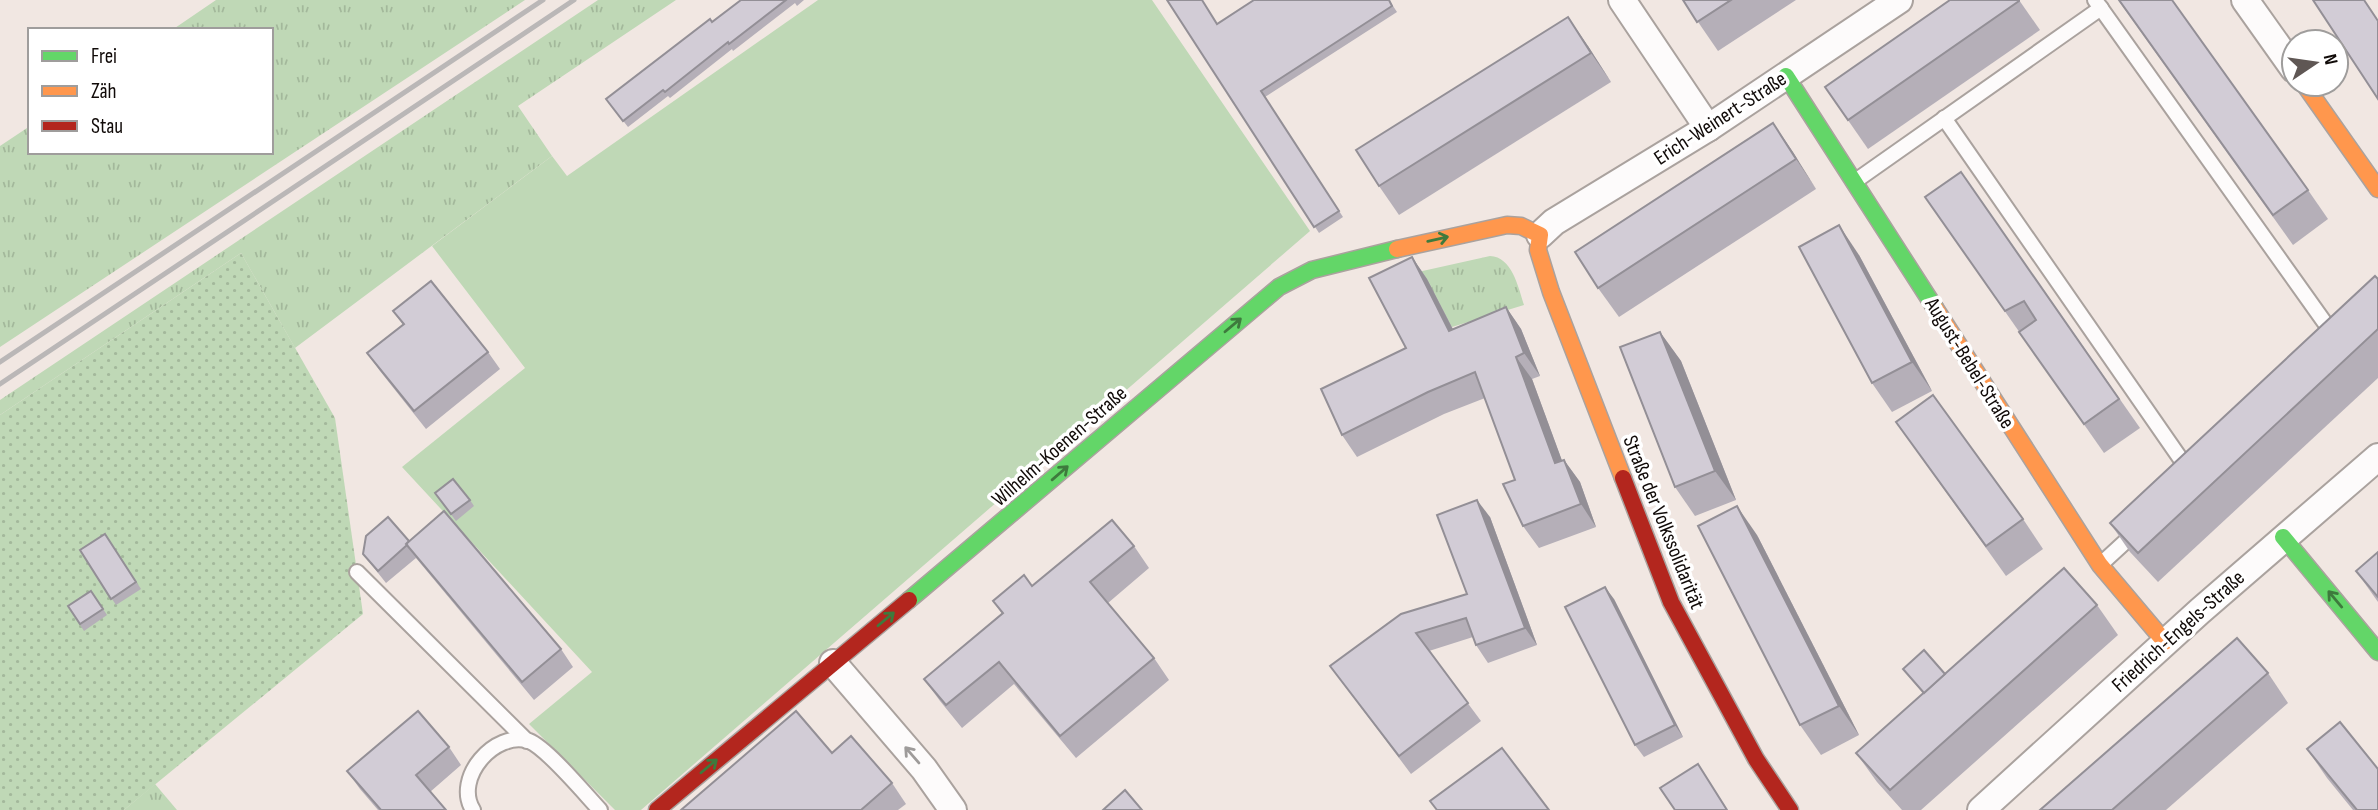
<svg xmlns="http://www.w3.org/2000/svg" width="2378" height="810" font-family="'Sofia Sans Condensed',sans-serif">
<defs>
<pattern id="grass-tufts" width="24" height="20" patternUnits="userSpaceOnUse" patternTransform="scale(1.75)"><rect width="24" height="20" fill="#bfd8b6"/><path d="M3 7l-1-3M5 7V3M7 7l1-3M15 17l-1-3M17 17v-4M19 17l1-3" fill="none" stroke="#a3b89b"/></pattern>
<pattern id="park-dots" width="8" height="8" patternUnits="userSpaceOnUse" patternTransform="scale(1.75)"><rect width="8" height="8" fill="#bfd8b6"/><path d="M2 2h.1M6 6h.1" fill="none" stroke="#a3b89b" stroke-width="1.8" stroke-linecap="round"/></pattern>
</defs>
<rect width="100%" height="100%" fill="#f1e7e2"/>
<g fill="url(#grass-tufts)">
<polygon points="216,0 525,0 0,347 0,146 30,126 30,152 271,152 271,30 172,30"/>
<polygon points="598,0 676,0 518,106 552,156 295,348 241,253 0,415 0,400"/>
<path d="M1490,256C1512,257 1518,286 1524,305L1452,327L1373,282Z"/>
<polygon points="155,784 177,810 124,810"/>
</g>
<polygon fill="url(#park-dots)" points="241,253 335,418 363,614 124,810 0,810 0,415"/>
<polygon fill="#bfd8b6" points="818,0 1152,0 1310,231 641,810 615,810 529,724 592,672 402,467 525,368 432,246 552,156 567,176"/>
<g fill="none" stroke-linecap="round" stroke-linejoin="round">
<g stroke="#aaa29e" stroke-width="18">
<g id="lane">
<polyline points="2095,0 2330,330 2332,337"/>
<polyline points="1944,118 2189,471"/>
<polyline points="1854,182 2101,8"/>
<polyline points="2101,564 2138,530"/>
<polyline points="357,572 527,741"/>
<path d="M473,810C453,778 495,730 529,741C547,748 585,794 600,810"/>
</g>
</g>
<g stroke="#aaa29e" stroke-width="30">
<g id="street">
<polyline points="1622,0 1708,128"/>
<polyline points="2245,0 2294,69"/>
<polyline points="1540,235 1554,222 1708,128 1899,0"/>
<polyline points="833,663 924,769 953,810"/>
<polyline points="1981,810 2200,611 2378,457"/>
</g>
</g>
<g stroke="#aaa29e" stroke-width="19">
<g id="fast">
<polyline points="1786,76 1935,308"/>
<polyline points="2283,537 2378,652"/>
<polyline points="909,600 1279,287 1312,270 1397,249"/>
</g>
</g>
<g stroke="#aaa29e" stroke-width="19">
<g id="slow">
<polyline points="2304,84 2378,189"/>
<polyline points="1397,249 1507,225 1521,226 1540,235 1538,250 1551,292 1623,478"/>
<polyline points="1935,308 2100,565 2165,642"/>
</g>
</g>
<g stroke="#aaa29e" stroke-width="19">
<g id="jam">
<polyline points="1623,478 1671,602 1756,759 1790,810"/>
<polyline points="657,810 909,600"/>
</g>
</g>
<use href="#lane" stroke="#fdfbfb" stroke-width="14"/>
<use href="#street" stroke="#fdfbfb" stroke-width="26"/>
<use href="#fast" stroke="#63d668" stroke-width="16"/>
<use href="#slow" stroke="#ff974d" stroke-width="16"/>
<use href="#jam" stroke="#b3261e" stroke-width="16"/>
<g stroke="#bab7b7" stroke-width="5">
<polyline points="0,362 543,0"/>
<polyline points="0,384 574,0"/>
</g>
</g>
<g fill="#b5afb8">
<polygon points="741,0 804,0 797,6 795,3 733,51 732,49 670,98 668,96 628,127 606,99"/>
<polygon points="1167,0 1217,24 1389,0 1397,12 1265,97 1343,217 1319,233"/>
<polygon points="1683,0 1796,0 1718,51"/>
<polygon points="2019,0 2040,30 1868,149 1825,87"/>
<polygon points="2118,0 2308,190 2328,219 2293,245"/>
<polygon points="1588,46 1611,82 1399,215 1379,186"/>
<polygon points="1773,123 1816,189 1619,317 1598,288"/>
<polygon points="1961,172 2140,428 2104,453 1925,197"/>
<polygon points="1859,255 1932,391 1892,412 1872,383"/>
<polygon points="1412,257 1427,279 1453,329 1506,307 1521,329 1540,376 1532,379 1562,461 1564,460 1580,482 1596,527 1539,548 1523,526 1515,480 1485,398 1444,414 1357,457 1342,435 1406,348"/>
<polygon points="2378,279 2378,378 2158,582 2130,552 2110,523"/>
<polygon points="393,311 488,352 500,369 426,429 380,371 367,353 403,325"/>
<polygon points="1660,332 1681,361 1736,500 1695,516 1675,487"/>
<polygon points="1896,422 2023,519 2043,549 2006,576"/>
<polygon points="435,493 470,500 474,506 456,521"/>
<polygon points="1490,517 1537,645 1488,663 1476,645 1473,637 1429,651 1481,721 1411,774 1330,666 1467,594"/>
<polygon points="105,534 141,589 116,605 80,550"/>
<polygon points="1757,535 1859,735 1821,755 1800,725"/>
<polygon points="409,541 561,649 573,667 534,700 416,558 386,583 363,554"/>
<polygon points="1134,546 1149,568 1108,603 1154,658 1169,680 1076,758 1014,684 962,728 940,701 924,679 1002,614 993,601"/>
<polygon points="2378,552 2378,602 2356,571"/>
<polygon points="91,591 107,615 84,631 68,606"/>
<polygon points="1614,599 1683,737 1644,757 1635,745"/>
<polygon points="2097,605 2118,635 1921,810 1902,810 1877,782 1856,753 1923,693 1903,669 1945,674"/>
<polygon points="2268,673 2288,703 2166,810 2040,810"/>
<polygon points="449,747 461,765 430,792 446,810 378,810 360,789 347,771"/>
<polygon points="2307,749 2378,810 2353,810 2327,778"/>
<polygon points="832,753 892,783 906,804 898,810 681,810"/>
</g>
<g fill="#938f96">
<polygon points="1568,17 1588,46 1611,82 1591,53"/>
<polygon points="1773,123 1793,152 1816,189 1796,159"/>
<polygon points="1839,225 1859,255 1932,391 1912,362"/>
<polygon points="1412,257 1427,279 1465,353 1449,331"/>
<polygon points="1506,307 1521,329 1540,376 1524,353"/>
<polygon points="1660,332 1681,361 1736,500 1715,471"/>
<polygon points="1516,357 1532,379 1571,485 1555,463"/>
<polygon points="1564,460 1580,482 1596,527 1581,504"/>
<polygon points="1477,500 1490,517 1537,645 1525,628"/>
<polygon points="1737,506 1757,535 1859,735 1839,706"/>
<polygon points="1605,587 1614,599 1683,737 1675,725"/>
</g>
<g fill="#d2ccd6" stroke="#938f96" stroke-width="2">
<polygon points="741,0 786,0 729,44 728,42 665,92 663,90 623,121 606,99 710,19 712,22"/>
<polygon points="1167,0 1202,0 1217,24 1254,0 1389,0 1392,6 1261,91 1339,211 1314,227"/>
<polygon points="1683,0 1731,0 1697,22"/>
<polygon points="1950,0 2019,0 2019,1 1848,120 1825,87"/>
<polygon points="2119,0 2172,0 2308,190 2273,215"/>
<polygon points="2313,0 2364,0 2378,21 2378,99"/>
<polygon points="1568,17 1591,53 1379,186 1356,150"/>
<polygon points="1773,123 1796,159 1598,288 1575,252"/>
<polygon points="1961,172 2119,399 2084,424 2019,332 2036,320 2024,301 2005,311 1925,197"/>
<polygon points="1839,225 1912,362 1872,383 1799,247"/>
<polygon points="1412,257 1449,331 1506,307 1524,353 1516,357 1555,463 1564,460 1581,504 1523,526 1503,484 1515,480 1475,372 1428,392 1342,435 1321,389 1406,348 1369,278"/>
<polygon points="2375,276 2378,279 2378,329 2138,553 2110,523"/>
<polygon points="431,281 488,352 414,411 367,353 404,324 393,311"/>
<polygon points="1660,332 1715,471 1675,487 1620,347"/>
<polygon points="1933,395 2023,519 1986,546 1896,422"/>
<polygon points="453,479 470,500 451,514 435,493"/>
<polygon points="1477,500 1525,628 1476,645 1466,618 1416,633 1468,703 1399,756 1330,666 1401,614 1467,594 1437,515"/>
<polygon points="1737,506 1839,706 1800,725 1698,526"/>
<polygon points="444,511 561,649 522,682 406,544"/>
<polygon points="388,517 409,541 406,544 407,545 378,571 363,554 366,536"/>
<polygon points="1112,520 1134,546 1090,582 1154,658 1060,736 999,662 946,705 924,679 1003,613 993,601 1024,575 1032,586"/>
<polygon points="105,534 136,582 111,599 80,550"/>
<polygon points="2378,552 2378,597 2356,571"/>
<polygon points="2064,568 2097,605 1890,790 1856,753"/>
<polygon points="1605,587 1675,725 1635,745 1565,607"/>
<polygon points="91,591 103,609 80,624 68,606"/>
<polygon points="2237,638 2268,673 2112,810 2040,810"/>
<polygon points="1924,650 1945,674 1924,693 1903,669"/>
<polygon points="418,711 449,747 416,775 446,810 381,810 347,771"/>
<polygon points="796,711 832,753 851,736 892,783 861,810 681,810"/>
<polygon points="2340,722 2378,769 2378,810 2357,810 2307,749"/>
<polygon points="1502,748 1549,810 1437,810 1430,801"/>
<polygon points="1698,764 1727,810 1675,810 1660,788"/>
<polygon points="1125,790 1142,810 1103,810"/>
</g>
<defs><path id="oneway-shaft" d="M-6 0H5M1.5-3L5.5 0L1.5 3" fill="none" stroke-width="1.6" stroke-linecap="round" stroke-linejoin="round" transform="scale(1.75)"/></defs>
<g stroke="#3e7a3d">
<use href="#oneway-shaft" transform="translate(1438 239) rotate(-13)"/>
<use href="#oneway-shaft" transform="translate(1233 325) rotate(-40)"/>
<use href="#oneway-shaft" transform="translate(1060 473) rotate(-41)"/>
<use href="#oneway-shaft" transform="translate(2335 599) rotate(-130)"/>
<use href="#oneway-shaft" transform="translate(886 619) rotate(-40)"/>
<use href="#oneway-shaft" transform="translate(709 766) rotate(-40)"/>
</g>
<use stroke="#9e9b9a" href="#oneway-shaft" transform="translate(912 755) rotate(-131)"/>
<g text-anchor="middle" stroke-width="7" stroke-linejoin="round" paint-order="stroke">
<g font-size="21" fill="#100a08" stroke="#fff">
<text transform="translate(1720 118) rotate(-33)" y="7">Erich-Weinert-Straße</text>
<text transform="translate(1970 363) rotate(58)" y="7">August-Bebel-Straße</text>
<text transform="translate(1059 446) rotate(-41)" y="7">Wilhelm-Koenen-Straße</text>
<text transform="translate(1664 522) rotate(68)" y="7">Straße der Volkssolidarität</text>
<text transform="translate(2178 631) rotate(-42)" y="7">Friedrich-Engels-Straße</text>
</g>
</g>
<rect x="28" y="28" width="245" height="126" fill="#ffffff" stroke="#9f9d9c" stroke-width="2"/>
<rect x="42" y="51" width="35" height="10" fill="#63d668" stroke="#9f9d9c" stroke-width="2"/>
<text x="91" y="63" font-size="21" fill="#100a08">Frei</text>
<rect x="42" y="86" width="35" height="10" fill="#ff974d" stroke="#9f9d9c" stroke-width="2"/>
<text x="91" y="98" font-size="21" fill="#100a08">Zäh</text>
<rect x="42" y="121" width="35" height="10" fill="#b3261e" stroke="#9f9d9c" stroke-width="2"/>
<text x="91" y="133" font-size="21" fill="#100a08">Stau</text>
<g transform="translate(2315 63) rotate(77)"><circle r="33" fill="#ffffff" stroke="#9f9d9c" stroke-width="2"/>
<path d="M0-5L12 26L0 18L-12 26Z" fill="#5f5754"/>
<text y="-10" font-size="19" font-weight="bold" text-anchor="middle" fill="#100a08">N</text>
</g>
</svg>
